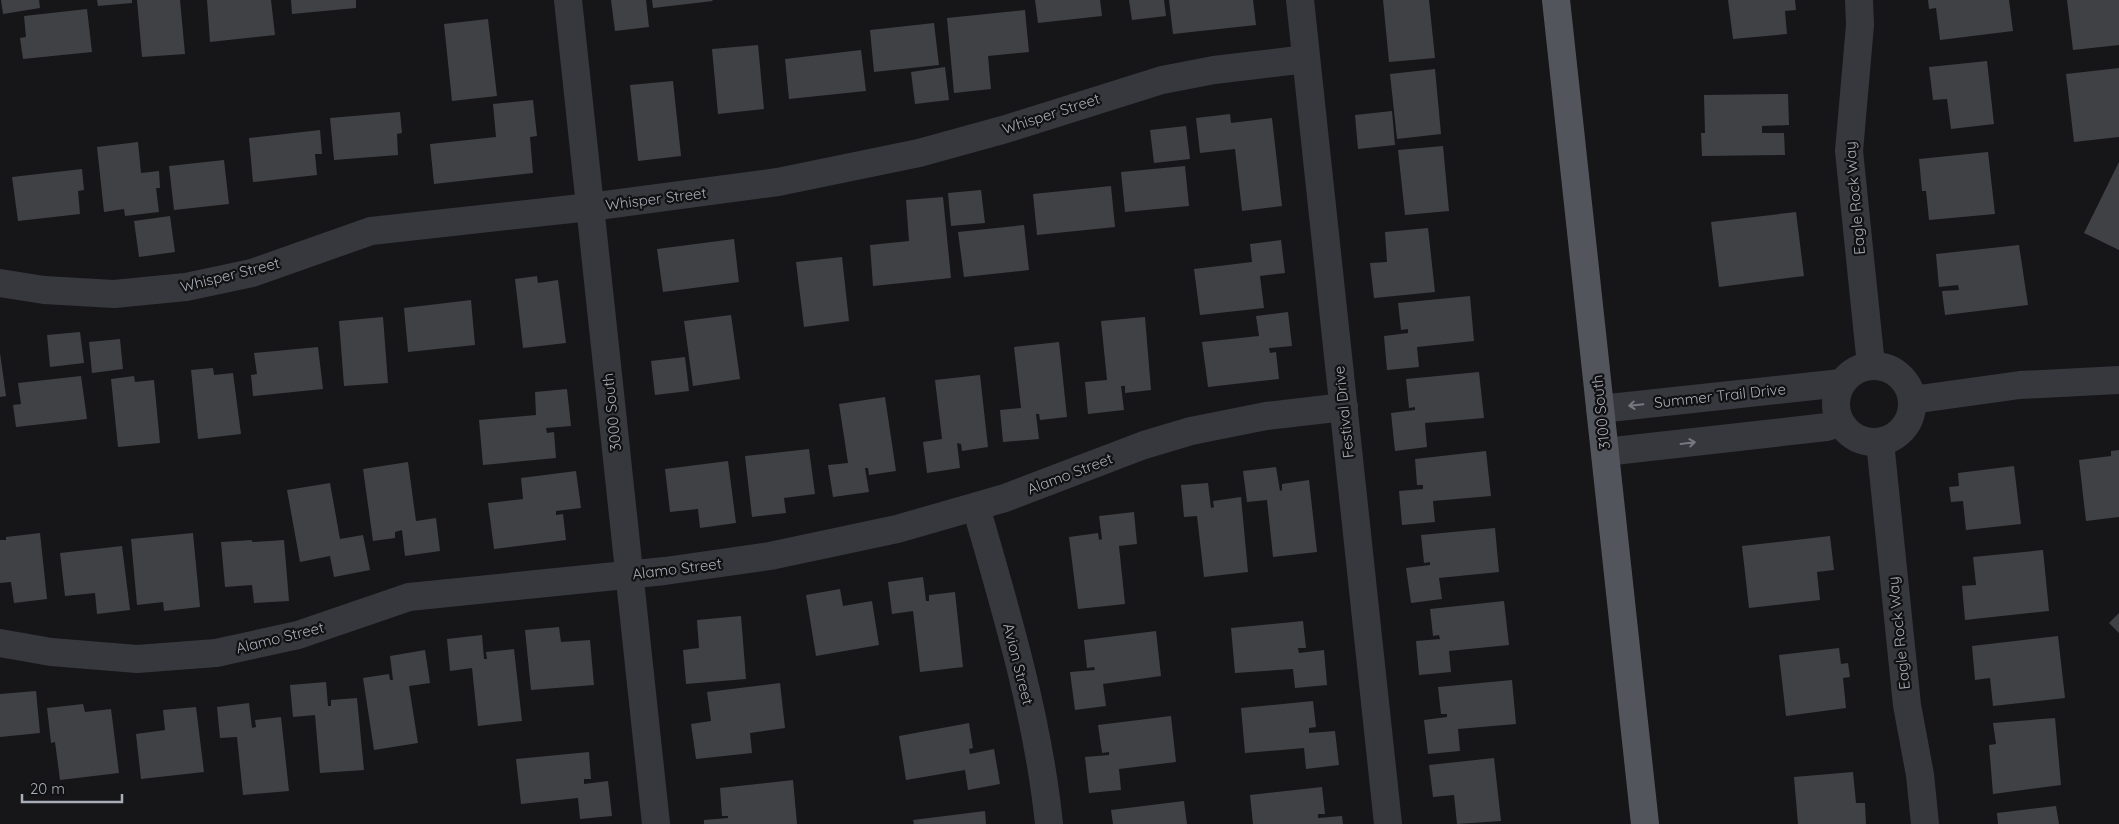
<svg xmlns="http://www.w3.org/2000/svg" width="2119" height="824" font-family="Quicksand,sans-serif">
<rect width="100%" height="100%" fill="#161618"/>
<g fill="#404145">
<polygon points="1,0 39,0 40,8 3,14"/>
<polygon points="97,0 132,0 132,3 98,6"/>
<polygon points="137,0 180,0 185,54 142,57"/>
<polygon points="207,0 271,0 275,35 210,42"/>
<polygon points="291,0 356,0 356,8 292,14"/>
<polygon points="611,0 646,0 649,27 615,31"/>
<polygon points="652,0 712,0 713,1 653,8"/>
<polygon points="1035,0 1100,0 1102,16 1038,23"/>
<polygon points="1129,0 1164,0 1166,16 1132,20"/>
<polygon points="1169,0 1253,0 1256,25 1173,34"/>
<polygon points="1383,0 1429,0 1435,58 1389,62"/>
<polygon points="1728,0 1795,0 1796,10 1785,11 1787,34 1733,39"/>
<polygon points="1928,0 2009,0 2013,31 1940,40 1936,8 1929,9"/>
<polygon points="2067,0 2119,0 2119,45 2073,50"/>
<polygon points="87,9 92,52 23,59 20,38 26,37 24,16"/>
<polygon points="1025,10 1029,52 988,56 991,89 954,93 947,18"/>
<polygon points="488,19 497,96 452,101 444,24"/>
<polygon points="934,23 939,65 874,72 870,30"/>
<polygon points="758,45 764,109 718,114 712,49"/>
<polygon points="861,50 866,91 789,99 785,59"/>
<polygon points="1987,61 1994,124 1951,129 1947,99 1933,100 1929,67"/>
<polygon points="945,67 949,100 915,104 911,72"/>
<polygon points="2119,68 2119,137 2074,142 2066,74"/>
<polygon points="1435,69 1441,134 1397,139 1390,74"/>
<polygon points="673,81 681,156 638,161 630,85"/>
<polygon points="1788,94 1789,125 1762,126 1762,133 1784,133 1785,155 1702,156 1701,133 1705,133 1704,95"/>
<polygon points="533,100 537,136 530,137 533,173 434,184 430,144 496,137 493,104"/>
<polygon points="1392,111 1395,145 1358,149 1355,115"/>
<polygon points="400,112 402,133 397,134 398,155 334,160 330,118"/>
<polygon points="1230,114 1231,123 1272,118 1282,206 1242,211 1235,149 1200,153 1196,118"/>
<polygon points="1186,126 1190,159 1154,163 1150,130"/>
<polygon points="320,130 322,154 315,154 317,175 253,182 249,138"/>
<polygon points="138,142 141,173 159,171 160,188 156,188 159,212 125,216 124,209 104,212 97,147"/>
<polygon points="1443,146 1449,211 1405,215 1398,150"/>
<polygon points="1988,152 1995,214 1929,220 1926,191 1922,191 1919,159"/>
<polygon points="224,160 229,204 174,210 169,166"/>
<polygon points="2119,162 2119,250 2084,233"/>
<polygon points="1185,166 1189,206 1125,212 1121,172"/>
<polygon points="82,169 84,190 78,191 80,214 18,221 12,177"/>
<polygon points="1111,186 1115,227 1037,235 1033,194"/>
<polygon points="981,190 985,223 951,226 948,193"/>
<polygon points="943,197 951,278 873,286 870,245 909,241 906,200"/>
<polygon points="1796,212 1804,276 1719,287 1711,222"/>
<polygon points="170,216 175,252 139,257 134,221"/>
<polygon points="1024,225 1029,270 964,277 958,232"/>
<polygon points="1428,228 1435,292 1374,298 1370,263 1387,262 1385,232"/>
<polygon points="734,239 739,282 663,292 657,249"/>
<polygon points="1281,240 1285,273 1260,276 1264,308 1200,315 1194,269 1252,262 1250,244"/>
<polygon points="2019,245 2028,305 1945,315 1942,291 1959,290 1958,285 1939,287 1936,254"/>
<polygon points="842,257 849,321 804,327 796,262"/>
<polygon points="537,276 538,283 558,280 566,343 523,348 515,279"/>
<polygon points="1470,296 1474,341 1417,347 1419,367 1387,370 1384,336 1408,333 1408,329 1401,330 1398,303"/>
<polygon points="471,300 475,345 408,352 404,308"/>
<polygon points="1288,312 1292,346 1269,348 1270,353 1276,352 1279,379 1208,387 1202,342 1259,336 1256,316"/>
<polygon points="731,315 740,379 693,386 684,321"/>
<polygon points="383,317 388,383 344,386 339,321"/>
<polygon points="1145,317 1151,390 1125,393 1125,386 1121,386 1124,410 1088,414 1085,382 1107,380 1101,321"/>
<polygon points="80,332 84,363 50,367 47,335"/>
<polygon points="120,339 123,369 92,373 89,342"/>
<polygon points="1059,342 1067,417 1040,420 1039,414 1036,414 1039,439 1003,442 1000,410 1021,408 1014,347"/>
<polygon points="318,347 323,389 253,396 251,375 257,374 254,353"/>
<polygon points="0,353 6,396 0,397"/>
<polygon points="685,357 689,391 655,395 651,361"/>
<polygon points="213,368 214,375 233,373 241,434 198,439 191,370"/>
<polygon points="1479,372 1484,418 1425,423 1427,447 1395,451 1391,413 1415,410 1415,407 1409,408 1406,379"/>
<polygon points="980,375 988,447 962,451 961,444 957,443 960,468 927,473 923,442 942,439 935,380"/>
<polygon points="81,376 87,419 16,427 13,405 21,404 18,383"/>
<polygon points="134,376 135,382 154,380 160,443 118,447 111,379"/>
<polygon points="567,389 571,426 546,428 547,433 554,432 556,458 483,465 479,420 536,415 535,392"/>
<polygon points="885,397 896,471 869,475 868,468 865,468 869,492 833,497 828,465 848,463 839,404"/>
<polygon points="809,449 815,494 784,498 786,513 752,517 745,456"/>
<polygon points="2119,450 2119,517 2086,521 2079,460 2111,456 2111,451"/>
<polygon points="1486,451 1491,496 1433,501 1435,522 1402,525 1399,491 1423,489 1423,485 1417,485 1415,459"/>
<polygon points="728,461 736,523 700,528 698,509 670,512 665,469"/>
<polygon points="408,462 416,521 436,518 440,551 405,556 402,530 395,532 395,538 373,541 363,469"/>
<polygon points="2014,466 2021,524 1966,530 1963,501 1951,502 1949,487 1959,486 1958,473"/>
<polygon points="1276,467 1280,491 1282,490 1282,484 1309,480 1317,552 1273,557 1267,500 1247,502 1243,471"/>
<polygon points="576,471 581,508 556,511 556,515 563,514 566,540 494,549 488,503 523,499 521,478"/>
<polygon points="330,483 340,539 363,535 370,570 334,577 330,556 300,562 287,490"/>
<polygon points="1208,483 1211,508 1214,507 1213,501 1241,497 1248,572 1204,577 1197,516 1184,517 1181,485"/>
<polygon points="1134,512 1137,544 1119,546 1125,604 1078,609 1069,537 1098,533 1099,540 1102,539 1099,516"/>
<polygon points="1495,528 1499,572 1439,578 1442,599 1411,603 1406,568 1430,565 1430,562 1424,563 1421,535"/>
<polygon points="40,533 47,599 14,603 11,582 0,583 0,540 6,540 6,537"/>
<polygon points="193,533 200,607 164,611 163,602 137,605 131,539"/>
<polygon points="1830,536 1834,570 1817,572 1820,600 1749,608 1742,546"/>
<polygon points="252,540 252,542 284,540 289,601 254,603 252,585 225,587 221,542"/>
<polygon points="122,546 130,610 97,614 95,593 65,596 60,553"/>
<polygon points="2043,550 2049,611 1965,620 1962,586 1976,585 1973,557"/>
<polygon points="923,577 926,601 929,601 929,595 955,592 963,667 920,672 913,611 892,614 888,582"/>
<polygon points="840,589 843,606 872,601 879,645 816,656 806,595"/>
<polygon points="1504,601 1509,645 1449,651 1451,672 1419,675 1416,641 1440,639 1439,635 1433,636 1430,609"/>
<polygon points="2119,613 2119,633 2109,623"/>
<polygon points="741,616 746,679 686,684 683,650 699,648 697,620"/>
<polygon points="1303,621 1306,648 1298,648 1299,653 1324,650 1327,685 1295,688 1293,669 1235,673 1231,628"/>
<polygon points="559,627 561,642 590,640 594,685 531,690 525,630"/>
<polygon points="1156,631 1161,676 1103,684 1106,706 1075,710 1070,672 1095,670 1094,667 1087,668 1084,640"/>
<polygon points="482,635 484,659 487,659 486,652 514,649 522,721 478,726 472,668 450,671 447,639"/>
<polygon points="2058,636 2065,698 1993,706 1990,678 1975,680 1972,646"/>
<polygon points="1839,648 1841,664 1848,663 1850,677 1843,678 1846,708 1786,716 1779,655"/>
<polygon points="425,650 430,683 409,686 418,743 374,750 363,678 389,674 390,680 393,680 390,656"/>
<polygon points="1512,680 1516,724 1458,729 1460,751 1428,754 1424,720 1447,717 1447,714 1441,714 1438,687"/>
<polygon points="326,682 328,706 331,706 331,700 357,698 364,770 320,773 315,715 293,717 290,685"/>
<polygon points="780,683 785,728 750,733 752,753 696,759 691,724 711,721 707,692"/>
<polygon points="36,691 40,733 0,737 0,694"/>
<polygon points="1313,701 1316,727 1309,728 1309,733 1335,731 1339,765 1306,769 1304,748 1245,753 1241,708"/>
<polygon points="249,703 252,728 256,727 255,720 281,717 289,791 243,795 237,737 220,738 217,707"/>
<polygon points="83,704 85,712 111,709 119,773 60,780 55,742 51,743 47,708"/>
<polygon points="196,707 204,772 141,779 136,734 165,730 163,710"/>
<polygon points="1171,716 1176,762 1119,769 1121,790 1089,793 1085,757 1109,755 1109,752 1102,753 1098,725"/>
<polygon points="2055,718 2061,785 1993,794 1989,745 1996,744 1993,723"/>
<polygon points="969,723 973,748 969,749 970,754 994,749 1000,784 968,790 965,770 906,780 899,736"/>
<polygon points="589,752 591,779 584,779 584,784 608,781 612,816 580,819 578,798 521,804 516,759"/>
<polygon points="1494,758 1501,821 1457,824 1454,795 1433,797 1429,765"/>
<polygon points="1853,772 1856,803 1865,803 1866,824 1798,824 1794,777"/>
<polygon points="793,780 797,824 704,824 704,820 728,818 728,816 722,816 720,788"/>
<polygon points="1322,787 1325,814 1318,814 1318,818 1342,816 1343,824 1253,824 1250,795"/>
<polygon points="1184,801 1187,824 1113,824 1111,810"/>
<polygon points="2056,806 2059,824 1998,824 1997,813"/>
<polygon points="985,811 986,824 914,824 913,820"/>
</g>
<g fill="none" stroke-linecap="round" stroke-linejoin="round">
<g stroke="#37383d" stroke-width="28">
<polyline points="568,0 656,824"/>
<polyline points="1300,0 1388,824"/>
<polyline points="1859,0 1860,25 1849,151 1871,365"/>
<polyline points="0,283 44,290 114,294 186,287 252,273 371,231 590,207 778,182 919,153 1006,129 1162,80 1214,70 1306,59"/>
<circle cx="1874" cy="404" r="38"/>
<polyline points="1912,400 2020,385 2119,380"/>
<polyline points="1600,409 1841,383"/>
<polyline points="1880,442 1907,705 1920,775 1925,824"/>
<polyline points="1605,452 1827,427 1840,422"/>
<path d="M976,507C1006,611 1038,716 1049,824"/>
<polyline points="0,643 51,652 137,659 216,653 298,635 409,597 665,571 770,556 897,529 1005,498 1144,445 1191,431 1266,416 1344,407"/>
</g>
<polyline stroke="#53555c" stroke-width="28" points="1556,0 1645,824"/>
</g>
<defs><path id="oneway-shaft" d="M-6 0H5M1.5-3L5.5 0L1.5 3" fill="none" stroke-width="1.6" stroke-linecap="round" stroke-linejoin="round" transform="scale(1.25)"/></defs>
<g stroke="#757881">
<use href="#oneway-shaft" transform="translate(1636 405) rotate(174)"/>
<use href="#oneway-shaft" transform="translate(1688 443) rotate(-7)"/>
</g>
<g text-anchor="middle" stroke-width="4.5" stroke-linejoin="round" paint-order="stroke">
<g font-size="15" fill="#a8adb8" stroke="#111113">
<text transform="translate(1051 114) rotate(-18)" y="5">Whisper Street</text>
<text transform="translate(1855 198) rotate(-95)" y="5">Eagle Rock Way</text>
<text transform="translate(656 199) rotate(-7)" y="5">Whisper Street</text>
<text transform="translate(230 275) rotate(-14)" y="5">Whisper Street</text>
<text transform="translate(1720 396) rotate(-6)" y="5">Summer Trail Drive</text>
<text transform="translate(612 412) rotate(-96)" y="5">3000 South</text>
<text transform="translate(1344 412) rotate(-96)" y="5">Festival Drive</text>
<text transform="translate(1601 412) rotate(-96)" y="5">3100 South</text>
<text transform="translate(1070 474) rotate(-21)" y="5">Alamo Street</text>
<text transform="translate(677 569) rotate(-7)" y="5">Alamo Street</text>
<text transform="translate(1899 633) rotate(-96)" y="5">Eagle Rock Way</text>
<text transform="translate(280 638) rotate(-14)" y="5">Alamo Street</text>
<text transform="translate(1018 664) rotate(76)" y="5">Avion Street</text>
</g>
</g>
<path d="M22 794v8h100v-8" fill="none" stroke="#a8adb8" stroke-width="2.5"/>
<text x="30" y="794" font-size="15" fill="#a8adb8" stroke="#111113" stroke-width="4" paint-order="stroke">20 m</text>
</svg>
